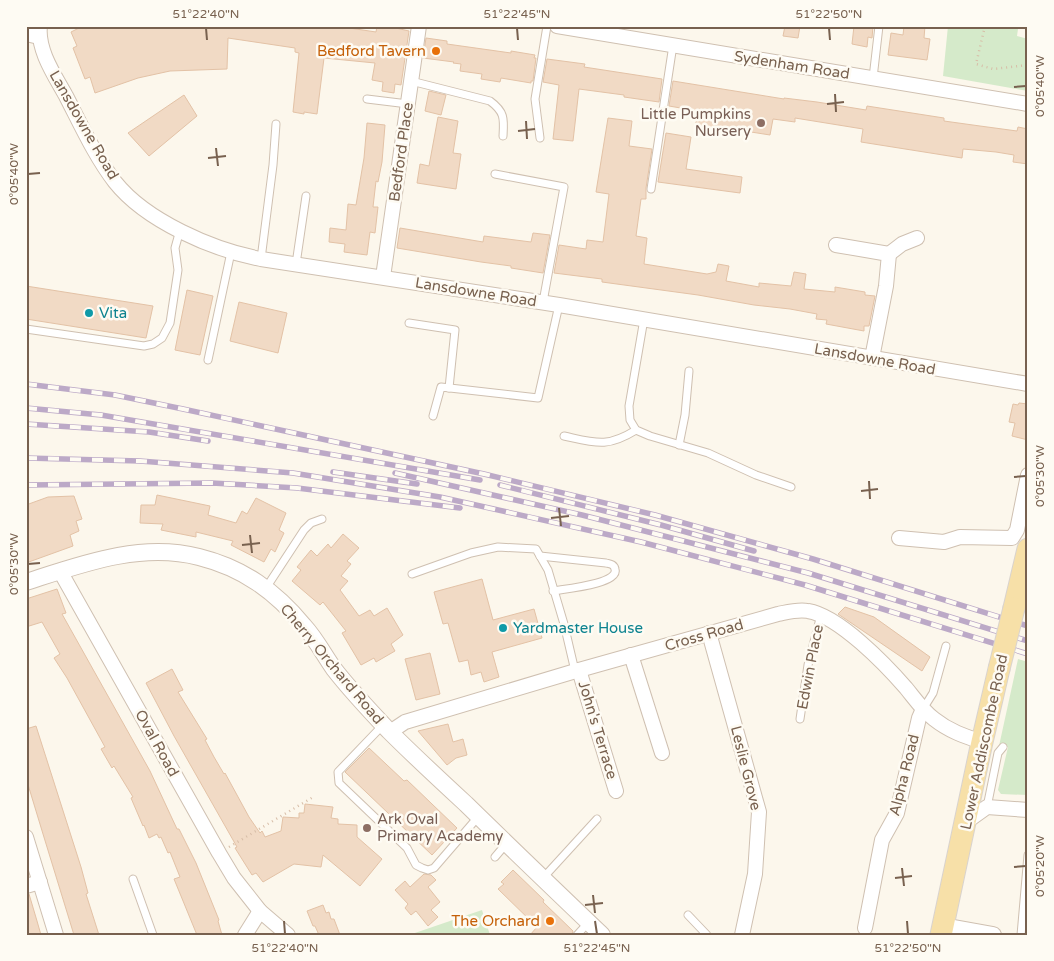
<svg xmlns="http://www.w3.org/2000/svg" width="1054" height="961" font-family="'Varela Round',sans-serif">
<rect width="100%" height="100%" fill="#fcf7ec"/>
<g fill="#d5eaca">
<polygon points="948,26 1004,26 1018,29 1017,36 1028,39 1028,91 943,76"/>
<polygon points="1018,659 1028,662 1028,795 1001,794 998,790 1008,747 999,746"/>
<polygon points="482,910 490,935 412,935 412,934"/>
</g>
<g fill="#f1dac5" stroke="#e3c2a6">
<polygon points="83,26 336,26 376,32 377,26 387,26 409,31 401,85 395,84 394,93 382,91 383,82 372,80 375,63 324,58 317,114 304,112 304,114 293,112 299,53 295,52 295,48 228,38 227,69 170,71 138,78 95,93 90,77 85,79 73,48 77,46 71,32"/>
<polygon points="785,26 800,26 798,38 783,36"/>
<polygon points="854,26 873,26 872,38 868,37 867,47 852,44"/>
<polygon points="904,26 925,26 924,38 930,39 927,60 888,55 891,33 903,35"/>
<polygon points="426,38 447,41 447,44 511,53 511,51 535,55 534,58 536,58 533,81 531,81 531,83 501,78 500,82 481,79 482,74 460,71 461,64 453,63 454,62 423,58"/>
<polygon points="547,59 585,64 584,67 662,79 659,102 624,97 624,95 579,89 573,141 553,139 559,85 543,82"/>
<polygon points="673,81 784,99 784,98 817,102 866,110 867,106 944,118 944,121 980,126 1017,131 1018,127 1028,129 1028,164 1013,162 1014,155 996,152 963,149 962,158 861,142 863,129 795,118 795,122 773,119 770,135 732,129 731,134 695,128 698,111 669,106"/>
<polygon points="429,91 446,95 441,115 425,111"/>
<polygon points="184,95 197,116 149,156 128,133"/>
<polygon points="438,117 458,121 453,153 461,154 456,189 417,183 420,164 429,166"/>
<polygon points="608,118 632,121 629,146 652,149 646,188 646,199 641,199 636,236 647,238 644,264 707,274 716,272 718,264 729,266 726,281 759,287 759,283 791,286 794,272 806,274 804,289 835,292 835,287 865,292 865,295 875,296 869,326 864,326 864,331 826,324 827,320 816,319 817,314 790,309 754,305 698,295 602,282 602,279 554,273 559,245 586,249 587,240 603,242 609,194 596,192"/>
<polygon points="367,123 385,125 382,162 378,182 376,181 373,207 378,207 375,233 370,232 367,255 344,252 345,244 329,242 330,228 346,230 348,204 356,205 364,158"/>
<polygon points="666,133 691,137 686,169 742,177 740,193 658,182"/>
<polygon points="400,228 483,242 484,236 531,242 533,233 550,235 543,273 511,268 511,266 481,262 397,248"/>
<polygon points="26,286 153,306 146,338 26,319"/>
<polygon points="187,290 213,296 200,355 175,350"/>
<polygon points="239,302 287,313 278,353 230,341"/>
<polygon points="1019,403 1028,404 1028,440 1012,436 1015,423 1009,422 1013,404 1018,405"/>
<polygon points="157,495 210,506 208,515 236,523 242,511 247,514 256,498 286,513 279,530 284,533 275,552 271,549 264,562 231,545 233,541 196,532 196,537 161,530 163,524 140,523 141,505 155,505"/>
<polygon points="74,496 82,519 76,521 79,531 70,535 73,546 26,563 26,505 48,497"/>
<polygon points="343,534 359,548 347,561 351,564 341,576 348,581 340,590 359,616 370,610 374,616 387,608 403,635 391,644 395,651 376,662 374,658 361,665 342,633 346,631 323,602 320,605 292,581 301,570 297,567 311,550 317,556 328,544 331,548"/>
<polygon points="482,579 493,620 534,609 542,638 492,652 499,677 484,682 481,672 471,675 468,660 459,662 448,623 443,624 434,592"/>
<polygon points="57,589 66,613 62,614 150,771 177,829 179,829 196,863 219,920 218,921 222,935 197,935 174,879 180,877 170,852 168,853 161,837 159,838 157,834 149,838 144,825 143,826 131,798 133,797 114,766 112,768 101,749 105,747 67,678 54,658 60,654 42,622 26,627 26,599"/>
<polygon points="845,607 874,617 930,657 922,671 838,614"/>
<polygon points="430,653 440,694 416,700 405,659"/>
<polygon points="172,669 183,690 178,692 207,739 205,740 214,757 224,774 225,773 249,817 260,833 262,831 265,837 281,831 283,817 299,818 299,813 304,813 305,804 333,807 331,818 338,819 338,824 357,825 357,837 382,859 360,886 323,855 321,867 294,864 263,882 256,873 252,875 235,848 237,847 174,736 146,683"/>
<polygon points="448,724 453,742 463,739 467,755 456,758 447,765 418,731"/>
<polygon points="36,726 81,867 88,893 86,894 99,935 74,935 43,834 26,778 26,729"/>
<polygon points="369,748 404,781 407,780 457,828 432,855 345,772"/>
<polygon points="513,870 544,900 543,902 573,931 572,935 530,935 537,927 498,889 504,884 501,882"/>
<polygon points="424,874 431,875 436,880 428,887 440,902 431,910 438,917 428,926 416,911 411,915 405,908 408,904 395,890 405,881 410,887"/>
<polygon points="29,894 37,921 41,935 26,935 26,895"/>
<polygon points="323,905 326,913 329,912 331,919 334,919 340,935 319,935 315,926 313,926 307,911"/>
</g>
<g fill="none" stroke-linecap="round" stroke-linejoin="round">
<g stroke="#cfc0b1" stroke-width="9">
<g id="service">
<polyline points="873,78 879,26"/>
<path d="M411,81L490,101C505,112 504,119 503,136"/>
<polyline points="367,99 408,104"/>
<polyline points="540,138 535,99 547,26"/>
<polyline points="495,174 564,187 543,302"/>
<polyline points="651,189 673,45"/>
<polyline points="261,259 273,165 276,124"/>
<polyline points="296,264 306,196"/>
<polyline points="644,319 629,406 630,420 636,430 650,436 708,453 756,475 791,487"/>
<polyline points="409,323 455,330 449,388"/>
<polyline points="26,329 144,346 153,344 162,338 170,323 178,270 175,248 180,230"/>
<polyline points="208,360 231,252"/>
<polyline points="433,416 441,387 538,398 559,305"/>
<path d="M564,436C596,443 607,448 636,430"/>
<polyline points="679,445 685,415 689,371"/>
<path d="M540,556L606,563C610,564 614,564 615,569C620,584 563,589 553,591"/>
<polyline points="412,574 471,553 498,547 536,549 548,570 564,624 575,671"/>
<polyline points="266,588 304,530 311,523 322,519"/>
<polyline points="923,709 933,693 946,646"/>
<polyline points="800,719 808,665 821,615"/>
<polyline points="383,725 338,772 339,783 407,848 416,865 422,868 428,870 434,868 478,817"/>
<polyline points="987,807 998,753 1003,747"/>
<polyline points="495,857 506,844"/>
<polyline points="543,878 597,819"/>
<polyline points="133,879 153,935"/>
<polyline points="688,915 707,935"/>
<polyline points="577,935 588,923"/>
<polyline points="1021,935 1028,855"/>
</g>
</g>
<g stroke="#cfc0b1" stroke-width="16">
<g id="minor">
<path d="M40,26C37,50 55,76 66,96C81,125 95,156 115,182C146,221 213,250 261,259L559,305L1028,384"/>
<polyline points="557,26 1028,104"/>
<polyline points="26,34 39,37"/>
<polyline points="836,245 889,254 886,286 872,358"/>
<polyline points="889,254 902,244 917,238"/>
<polyline points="383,277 419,26"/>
<polyline points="899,538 944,542 960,537 1012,538 1017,530 1028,475"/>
<polyline points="60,571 219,853 234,878 260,911"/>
<polyline points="709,633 759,812 755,874 742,935"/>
<polyline points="631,655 662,753"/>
<polyline points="579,670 616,791"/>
<path d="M390,732L405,722L579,670L778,614C788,612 798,609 808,611C839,616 886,665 906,688C915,699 923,711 934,719C949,731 964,736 982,742"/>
<polyline points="966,822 987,807 1028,810"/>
<polyline points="26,837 56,935"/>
<polyline points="26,886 40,882"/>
<polyline points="865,928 882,840 897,813 919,718 923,709"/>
<polyline points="245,935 260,911 288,935"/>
</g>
</g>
<g stroke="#cfc0b1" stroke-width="18">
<g id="tertiary">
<path d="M26,582C82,564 140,542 199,557C243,568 275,591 304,626C316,639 324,655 334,669C351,691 370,711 389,731C414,756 440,780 466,804C511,848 556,891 602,935"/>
<polyline points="943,926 993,935"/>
</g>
</g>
<g stroke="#d9d3ce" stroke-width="23">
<g id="primary">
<polyline points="1014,608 1028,549"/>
<polyline points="941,935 982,742 999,669"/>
</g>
</g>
<g stroke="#d7bda7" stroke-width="2.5" stroke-dasharray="1 4" stroke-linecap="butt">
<polyline points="985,26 976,64 993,69 1028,65"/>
<polyline points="229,847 315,796"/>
</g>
<use href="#service" stroke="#fff" stroke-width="7"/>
<use href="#minor" stroke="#fff" stroke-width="14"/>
<use href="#tertiary" stroke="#fff" stroke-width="16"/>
<use href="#primary" stroke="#f7e0a8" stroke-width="21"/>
<g stroke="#bca9c7" stroke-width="5.5">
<g id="rail">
<polyline points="26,384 115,395 183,409 484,474 655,515 813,559 1028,626"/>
<polyline points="26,408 101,415 480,480"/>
<polyline points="26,424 149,432 208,441"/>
<polyline points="26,458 140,461 293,473 440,497 641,542 805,585 1028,654"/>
<polyline points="333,472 417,484"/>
<polyline points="395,473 582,515 808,573 1028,641"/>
<polyline points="26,485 212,483 297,488 460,508"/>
<polyline points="500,485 661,525 754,551"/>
</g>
</g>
<use href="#rail" stroke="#fefbf3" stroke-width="4" stroke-dasharray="11" stroke-linecap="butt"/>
<g stroke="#d9d3ce" stroke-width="23" stroke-linecap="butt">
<polyline id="primary-bridge" points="999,669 1014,608"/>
</g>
<use href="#primary-bridge" stroke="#f7e0a8" stroke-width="21"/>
</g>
<path fill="none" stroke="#78614f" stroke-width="2" d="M206,28L207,40M517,28L518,40M829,28L830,40M1014,87L1026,86M835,94L836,112M827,104L844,102M526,121L527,139M518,131L535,129M216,148L218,166M208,158L226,156M28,174L40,173M1014,477L1026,476M869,481L870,499M861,491L878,489M559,508L561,526M551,518L569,516M250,535L252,553M242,545L260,543M28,564L40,563M1014,867L1026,866M902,868L904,886M895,878L912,876M593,895L595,913M585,905L603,903M284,921L285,934M595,921L597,934M907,921L908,934"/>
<g fill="#e8710a" stroke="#fefbf3" stroke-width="2">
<circle cx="436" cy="51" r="5"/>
<circle cx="550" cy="921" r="5"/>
</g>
<g fill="#8d6e63" stroke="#fefbf3" stroke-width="2">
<circle cx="761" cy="123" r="5"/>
<circle cx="367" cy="828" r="5"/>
</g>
<g fill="#0f9aa8" stroke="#fefbf3" stroke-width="2">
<circle cx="89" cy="313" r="5"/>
<circle cx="503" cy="628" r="5"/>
</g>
<g text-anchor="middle" stroke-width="5" stroke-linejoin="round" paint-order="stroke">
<g font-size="15" fill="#c56008" stroke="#fefbf3" text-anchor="end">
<text x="426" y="56">Bedford Tavern</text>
<text x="540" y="926">The Orchard</text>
</g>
<g font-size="15" fill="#78614f" stroke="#fefbf3">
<text transform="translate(792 65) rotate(9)" y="5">Sydenham Road</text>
<text transform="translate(84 125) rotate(60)" y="5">Lansdowne Road</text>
<text transform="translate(401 152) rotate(-82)" y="5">Bedford Place</text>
<text transform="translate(476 292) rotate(9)" y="5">Lansdowne Road</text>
<text transform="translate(875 359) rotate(10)" y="5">Lansdowne Road</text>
<text transform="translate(704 635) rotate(-16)" y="5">Cross Road</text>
<text transform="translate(332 664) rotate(50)" y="5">Cherry Orchard Road</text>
<text transform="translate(810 667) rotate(-79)" y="5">Edwin Place</text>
<text transform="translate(598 730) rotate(73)" y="5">John's Terrace</text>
<text transform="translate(984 742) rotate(-78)" y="5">Lower Addiscombe Road</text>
<text transform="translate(157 743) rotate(61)" y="5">Oval Road</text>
<text transform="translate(746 768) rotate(76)" y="5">Leslie Grove</text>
<text transform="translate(904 775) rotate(-76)" y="5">Alpha Road</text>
</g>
<g font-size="15" fill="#785e54" stroke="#fefbf3" text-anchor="end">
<text x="751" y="119">Little Pumpkins<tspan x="751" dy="17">Nursery</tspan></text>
<text x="377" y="824" text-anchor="start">Ark Oval<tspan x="377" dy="17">Primary Academy</tspan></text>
</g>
<g font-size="15" fill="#0d838f" stroke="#fefbf3" text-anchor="start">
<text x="99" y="318">Vita</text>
<text x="513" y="633">Yardmaster House</text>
</g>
</g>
<rect width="1054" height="961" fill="none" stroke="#fefbf3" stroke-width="55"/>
<rect x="28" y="28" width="998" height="906" fill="none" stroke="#78614f" stroke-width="2"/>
<g font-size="12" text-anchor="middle" fill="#78614f">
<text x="206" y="18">51°22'40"N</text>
<text x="517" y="18">51°22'45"N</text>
<text x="829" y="18">51°22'50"N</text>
<text transform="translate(1040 86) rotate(-90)" y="4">0°05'40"W</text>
<text transform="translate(14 174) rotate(-90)" y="4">0°05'40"W</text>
<text transform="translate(1040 476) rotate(-90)" y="4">0°05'30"W</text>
<text transform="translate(14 564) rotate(-90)" y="4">0°05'30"W</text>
<text transform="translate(1040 866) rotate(-90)" y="4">0°05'20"W</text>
<text x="285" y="952">51°22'40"N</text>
<text x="597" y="952">51°22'45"N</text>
<text x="908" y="952">51°22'50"N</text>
</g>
</svg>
